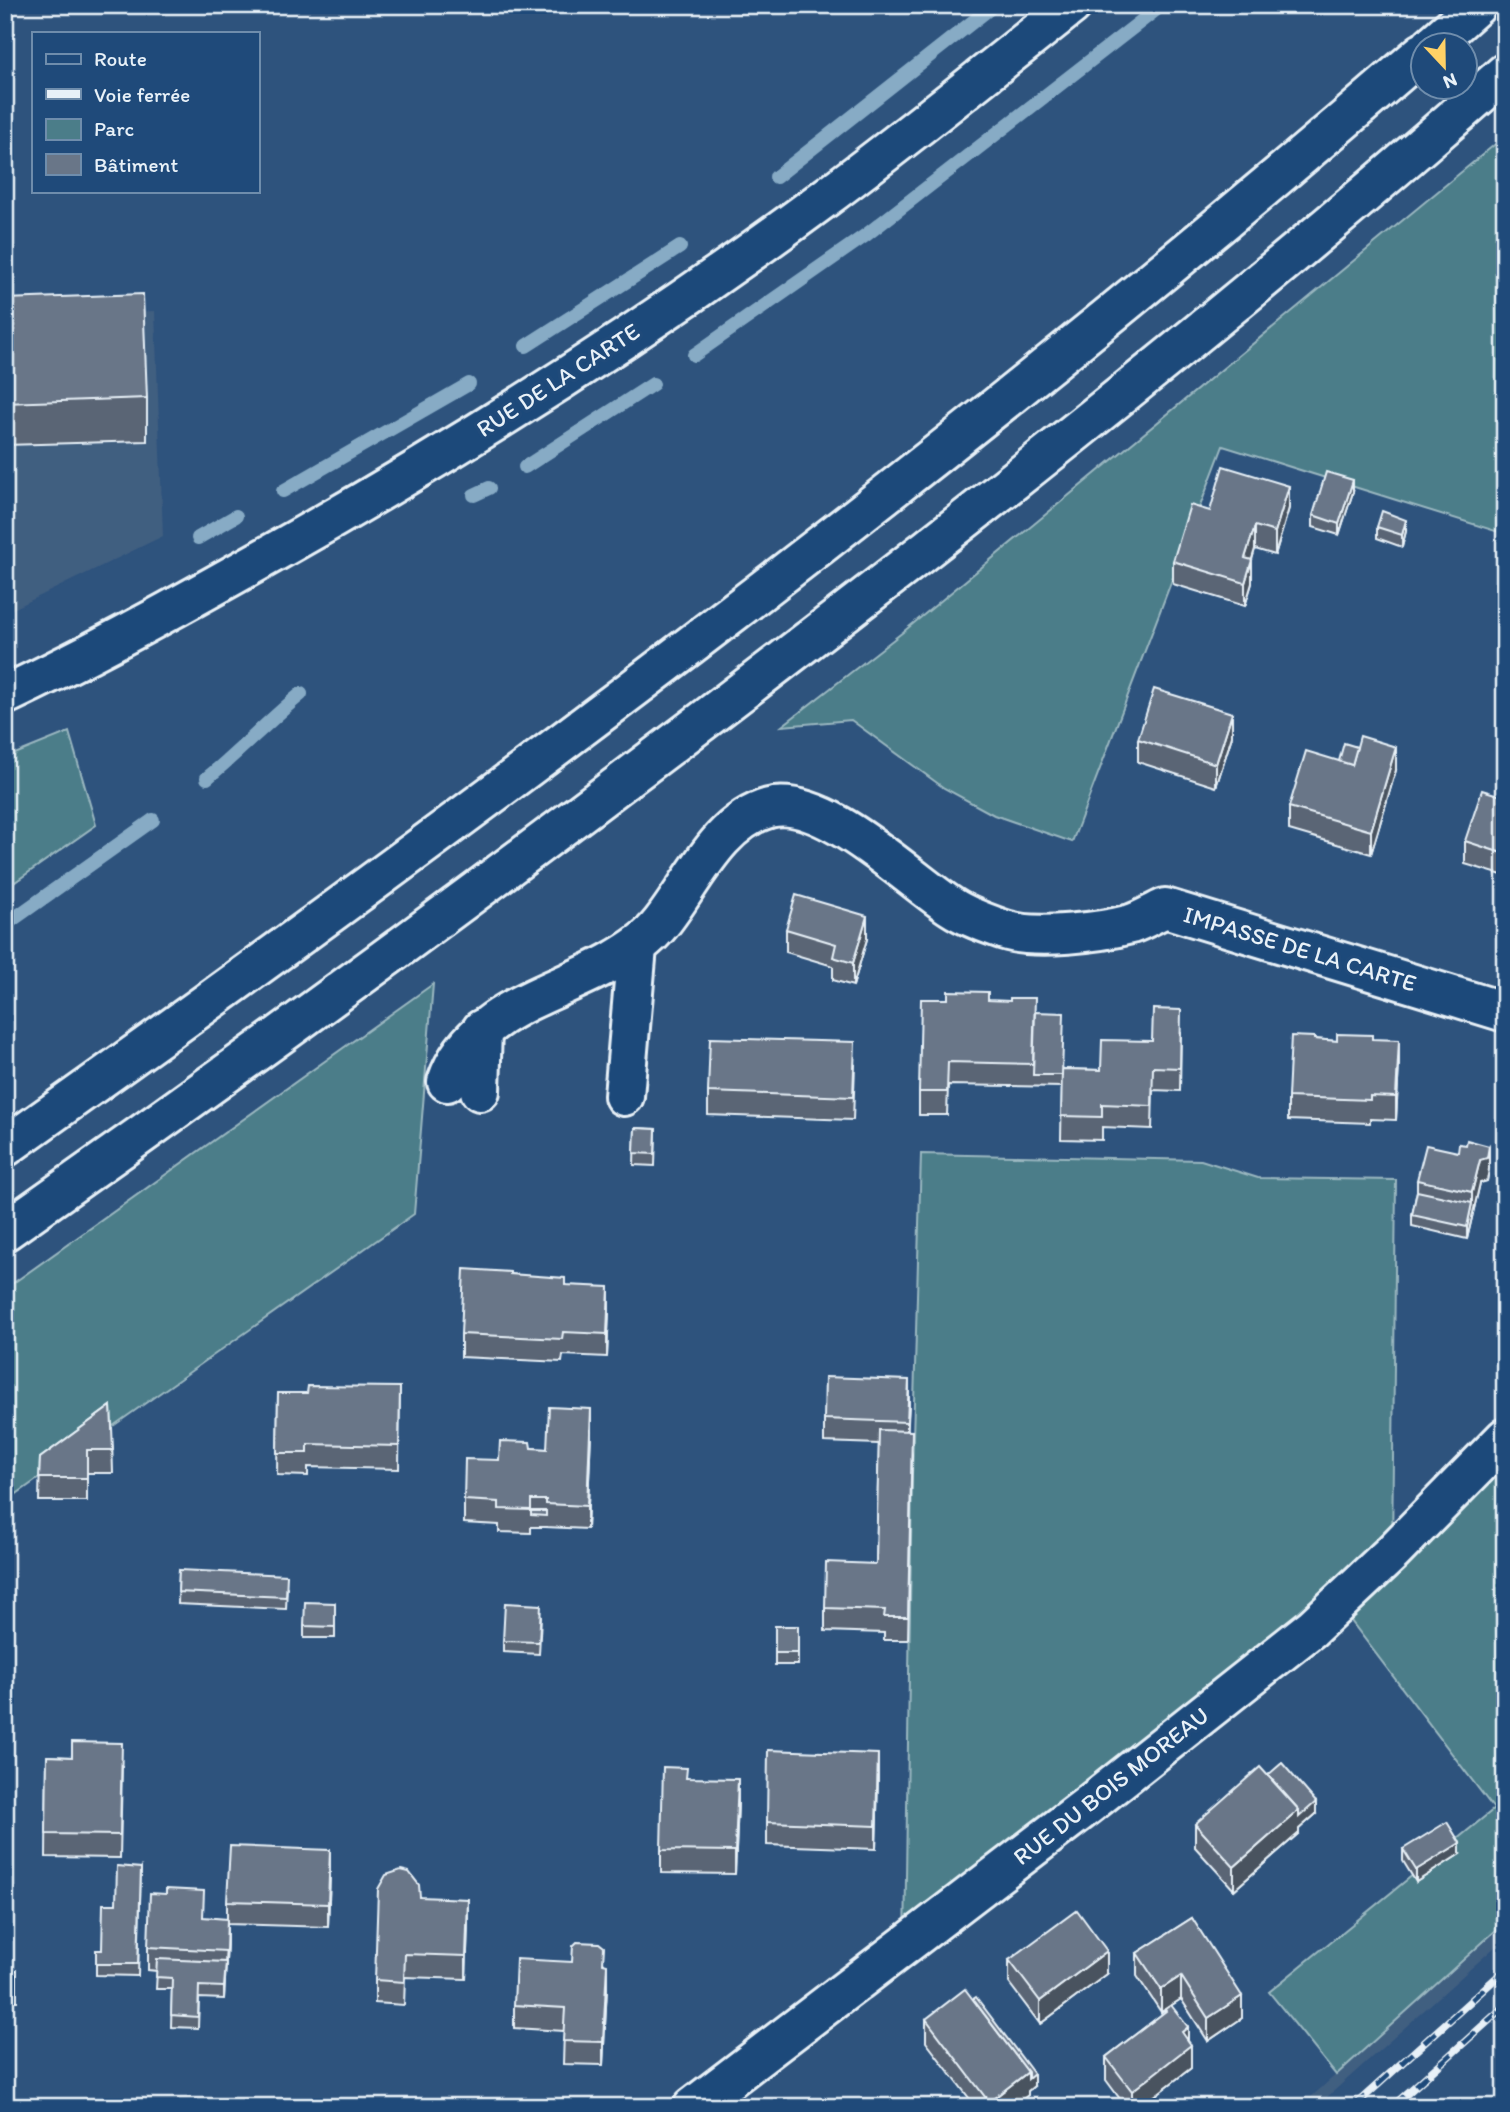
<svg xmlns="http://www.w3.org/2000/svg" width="1510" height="2112" font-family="Itim,sans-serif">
<rect width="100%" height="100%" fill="#2e537d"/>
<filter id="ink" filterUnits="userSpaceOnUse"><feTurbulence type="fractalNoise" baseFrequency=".0143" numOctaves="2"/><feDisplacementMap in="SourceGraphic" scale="14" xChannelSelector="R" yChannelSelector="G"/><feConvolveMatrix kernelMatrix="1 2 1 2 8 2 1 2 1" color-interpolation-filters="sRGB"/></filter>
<g filter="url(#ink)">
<g fill="#405e80">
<polygon points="155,311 163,536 5,613 5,317"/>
<polygon points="1505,1922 1505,1938 1316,2107 1300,2107"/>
</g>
<g fill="#4b7d89" stroke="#9ab7c0" stroke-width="2">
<polygon points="1505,136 1505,534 1223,446 1072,842 994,815 944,788 851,720 782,726 903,632"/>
<polygon points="69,732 96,825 5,889 5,758"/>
<polygon points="433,984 414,1214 5,1502 5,1289"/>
<polygon points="921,1154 1201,1160 1258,1178 1396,1180 1392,1552 1505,1438 1505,1922 1336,2075 1269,1992 1494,1809 1338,1604 905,1944 912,1474"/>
</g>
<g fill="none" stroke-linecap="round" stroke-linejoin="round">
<g stroke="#87abc5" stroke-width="14">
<polyline points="776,177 994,5"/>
<polyline points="526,346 680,247"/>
<polyline points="694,355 866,235 1162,5"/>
<polyline points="525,467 653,384"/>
<polyline points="283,491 469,384"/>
<polyline points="474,495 489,488"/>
<polyline points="198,538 236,516"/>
<path d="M207,778C240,751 268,721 301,694"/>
<polyline points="5,925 153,820"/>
</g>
<g stroke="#e8f1f8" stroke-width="44">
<g id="street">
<path d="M447,1082C471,1010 553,995 613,961C632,950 649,939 662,922C693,883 718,822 769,808C824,794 908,879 952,907C967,917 988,924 1005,930C1035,940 1101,932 1131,924C1143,920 1154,913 1165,908L1505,1012"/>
<polyline points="480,1091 482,1029"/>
<polyline points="624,1096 637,947"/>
<polyline points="693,2107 1087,1806 1312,1628 1392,1553 1505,1438"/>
</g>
</g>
<g stroke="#e8f1f8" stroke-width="44">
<path id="secondary" d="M5,695C96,652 184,603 271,554C462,447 648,329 825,198C909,136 990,70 1072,5"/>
</g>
<g stroke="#e8f1f8" stroke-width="44">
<g id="highway">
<polyline points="1431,46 1477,5"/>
<path d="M5,1147C492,802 971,444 1422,53"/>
<path d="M5,1231C270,1045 531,853 788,656C1033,469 1274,277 1505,73"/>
</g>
</g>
<use href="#street" stroke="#1f4a7a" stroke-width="38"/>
<use href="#secondary" stroke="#1f4a7a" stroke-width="38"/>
<use href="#highway" stroke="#1f4a7a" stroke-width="38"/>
<g stroke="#e8f1f8" stroke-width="8">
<g id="rail">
<polyline points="1353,2107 1505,1970"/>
<polyline points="1392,2107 1505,2006"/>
</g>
</g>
<use href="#rail" stroke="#1f4a7a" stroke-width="5" stroke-dasharray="16" stroke-linecap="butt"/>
</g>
<g fill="#5a6575" stroke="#e8f1f8" stroke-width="2">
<polygon points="5,299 147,398 147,441 5,445"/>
<polygon points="1353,492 1339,535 1313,527 1313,515"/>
<polygon points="1289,508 1275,555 1255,549 1252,560 1252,583 1245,606 1173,584 1173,561 1210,511"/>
<polygon points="1377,527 1406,531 1402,547 1377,538"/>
<polygon points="1232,736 1216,787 1138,762 1138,739"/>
<polygon points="1339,761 1396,770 1371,854 1289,830 1289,807"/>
<polygon points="1505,797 1505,876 1465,864 1465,841"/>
<polygon points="786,929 867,939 853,986 833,980 833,966 786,952"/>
<polygon points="988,1000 1035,1019 1063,1069 1101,1070 1152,1041 1181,1033 1180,1091 1153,1090 1152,1129 1102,1127 1102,1140 1061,1139 1062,1087 948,1085 947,1115 919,1115 919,1092"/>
<polygon points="1314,1039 1337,1041 1372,1039 1399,1063 1396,1120 1370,1119 1370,1123 1288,1120 1288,1097"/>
<polygon points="855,1065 853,1120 708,1115 708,1092"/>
<polygon points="635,1128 656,1129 655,1166 634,1165"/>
<polygon points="1489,1169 1487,1181 1480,1183 1467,1239 1412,1226 1412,1215 1417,1191 1417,1180"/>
<polygon points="510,1274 565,1285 609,1310 607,1357 563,1355 562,1362 461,1357 461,1334"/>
<polygon points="400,1387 399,1469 308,1467 308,1476 277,1475 278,1393 307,1393"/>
<polygon points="909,1403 907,1431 912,1454 908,1640 884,1640 884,1633 825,1631 825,1608 876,1564 879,1444 824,1442 824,1419"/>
<polygon points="111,1406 113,1473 87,1473 87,1501 39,1501 40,1458"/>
<polygon points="591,1432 587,1529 546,1527 546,1526 546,1527 531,1527 531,1533 499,1532 499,1525 464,1523 464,1500 499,1460 531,1448 547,1449"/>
<polygon points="179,1570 287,1587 286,1609 178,1604"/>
<polygon points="335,1603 335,1638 304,1638 304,1626"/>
<polygon points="541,1617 539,1654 503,1652 503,1641"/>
<rect x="775" y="1626" width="23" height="39"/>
<polygon points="47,1756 72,1757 122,1766 120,1858 46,1857"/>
<polygon points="1268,1775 1316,1814 1299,1829 1299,1833 1234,1890 1195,1847 1195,1824"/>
<polygon points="878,1777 876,1849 767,1845 767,1822"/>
<polygon points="687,1778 738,1802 735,1874 661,1873 661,1850"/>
<polygon points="1403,1849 1460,1854 1416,1882 1403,1861"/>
<polygon points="141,1868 138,1976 96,1975 96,1950 102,1950 116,1904"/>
<polygon points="330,1873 328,1927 227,1924 227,1901"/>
<polygon points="166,1894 204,1918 227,1942 224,1999 199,1998 198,2028 171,2027 172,1989 156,1989 157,1971 148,1970 148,1947"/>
<polygon points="420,1897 468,1922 466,1979 405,1977 404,2005 375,2003 375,1980"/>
<polygon points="1192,1918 1242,2018 1208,2041 1181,1999 1161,2012 1137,1976 1137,1953"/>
<polygon points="1009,1960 1107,1974 1040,2024 1009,1983"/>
<polygon points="604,1963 607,1987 603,2065 563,2064 564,2031 514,2028 514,2005"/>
<rect x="5" y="1970" width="12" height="31"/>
<polygon points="1165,2009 1188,2041 1191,2068 1140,2107 1126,2107 1106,2080 1106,2057 1165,2012"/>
<polygon points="926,2019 1034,2086 1028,2091 1028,2095 1013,2107 976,2107 926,2042"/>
</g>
<g fill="#4a535f" stroke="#e8f1f8" stroke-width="2">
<polygon points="1353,480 1353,492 1339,535 1339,524"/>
<polygon points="1289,486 1289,508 1275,555 1275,532"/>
<polygon points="1406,520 1406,531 1402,547 1402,535"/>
<polygon points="1255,526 1255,549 1245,581 1245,558"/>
<polygon points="1252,560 1252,583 1245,606 1245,583"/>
<polygon points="1232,713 1232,736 1216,787 1216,764"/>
<polygon points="1396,747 1396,770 1371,854 1371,831"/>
<polygon points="867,916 867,939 853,986 853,963"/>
<polygon points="1399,1040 1399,1063 1396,1120 1396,1097"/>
<polygon points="1489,1146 1489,1169 1487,1181 1480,1183 1467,1239 1467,1227 1472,1203 1472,1192 1480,1160"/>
<polygon points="609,1287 609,1310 607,1357 607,1334"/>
<polygon points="909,1380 909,1403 907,1444 907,1422"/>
<polygon points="591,1409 591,1432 587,1529 587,1506"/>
<polygon points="878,1754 878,1777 876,1849 876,1826"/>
<polygon points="738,1779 738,1802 735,1874 735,1851"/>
<polygon points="1316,1802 1316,1814 1299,1829 1299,1833 1234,1890 1234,1867 1299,1810"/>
<polygon points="1460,1843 1460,1854 1416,1882 1416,1870"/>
<polygon points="330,1850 330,1873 328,1927 328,1904"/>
<polygon points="468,1899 468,1922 466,1979 466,1956"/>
<polygon points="227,1919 227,1942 224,1999 224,1987"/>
<polygon points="1107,1951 1107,1974 1040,2024 1040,2001"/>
<polygon points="607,1964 607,1987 603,2065 603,2042"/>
<polygon points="1181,1976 1181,1999 1161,2012 1161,1989"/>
<polygon points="1242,1996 1242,2018 1208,2041 1208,2018"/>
<polygon points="1188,2027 1188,2047 1191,2045 1191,2068 1140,2107 1132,2107 1132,2091 1182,2032"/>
<polygon points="1028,2072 1034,2074 1034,2086 1028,2091 1028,2095 1013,2107 989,2107 989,2102"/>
</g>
<g fill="#697688" stroke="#e8f1f8" stroke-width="2">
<polygon points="143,294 147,398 5,403 5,299"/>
<polygon points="1223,466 1289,486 1275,532 1255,526 1245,558 1252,560 1245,583 1173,561 1190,505 1210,511"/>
<polygon points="1326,472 1353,480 1339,524 1313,515"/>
<polygon points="1382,511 1406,520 1402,535 1377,527"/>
<polygon points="1154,689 1232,713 1216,764 1138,739"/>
<polygon points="1360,736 1396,747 1371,831 1289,807 1306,751 1352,765"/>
<polygon points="1344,743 1357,747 1352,765 1339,761"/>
<polygon points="1482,790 1505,797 1505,854 1465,841"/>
<polygon points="796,895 867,916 853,963 833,957 836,944 786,929"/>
<polygon points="948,991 988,992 988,1000 1010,1001 1010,998 1035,998 1033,1064 948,1062 947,1092 919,1092 921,999 948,999"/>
<polygon points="1153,1009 1181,1010 1180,1068 1153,1067 1152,1106 1102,1104 1102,1117 1061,1116 1062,1069 1101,1070 1102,1040 1152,1041"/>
<polygon points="1035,1012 1064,1013 1062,1075 1033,1075"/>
<polygon points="1337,1034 1372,1035 1372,1039 1399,1040 1396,1097 1370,1096 1370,1100 1288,1097 1291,1036 1314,1037 1314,1039 1337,1041"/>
<polygon points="710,1038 855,1042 853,1097 708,1092"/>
<polygon points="635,1128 656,1129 655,1154 634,1153"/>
<polygon points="1467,1140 1489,1146 1487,1158 1480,1160 1472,1192 1417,1180 1426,1145 1458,1152 1459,1144 1466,1145"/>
<polygon points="1417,1191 1472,1203 1467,1227 1412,1215"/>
<polygon points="464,1269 510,1272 510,1274 565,1278 565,1285 609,1287 607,1334 563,1332 562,1339 461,1334"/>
<polygon points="825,1377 909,1380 907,1422 824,1419"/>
<polygon points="308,1386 400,1387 399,1446 308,1444 308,1453 277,1453 278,1393 307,1393"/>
<polygon points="111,1406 113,1450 87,1450 87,1478 39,1478 40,1458"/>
<polygon points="549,1407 591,1409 587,1506 546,1504 546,1500 531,1500 531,1510 499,1509 499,1502 464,1500 465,1459 499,1460 500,1441 530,1442 531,1448 547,1449"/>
<polygon points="879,1430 912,1431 908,1617 884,1617 885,1610 825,1608 826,1562 876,1564"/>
<polygon points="531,1511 546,1511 546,1516 531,1515"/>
<polygon points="179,1570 287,1575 286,1597 178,1592"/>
<polygon points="305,1602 335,1603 335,1627 304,1626"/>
<polygon points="505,1603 541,1605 539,1642 503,1641"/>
<rect x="775" y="1626" width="23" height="27"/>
<polygon points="72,1742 122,1743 120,1835 46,1834 47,1756 72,1757"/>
<polygon points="768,1750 878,1754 876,1826 767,1822"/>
<polygon points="1282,1763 1316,1802 1299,1817 1299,1810 1268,1775"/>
<polygon points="663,1767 687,1768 686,1778 738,1779 735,1851 661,1850"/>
<polygon points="1260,1767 1299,1810 1234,1867 1195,1824"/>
<polygon points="1447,1822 1460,1843 1416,1870 1403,1849"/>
<polygon points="230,1846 330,1850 328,1904 227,1901"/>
<polygon points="117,1866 141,1868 138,1964 96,1964 96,1950 102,1950 103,1904 116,1904"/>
<polygon points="401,1870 409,1872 419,1885 420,1897 468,1899 466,1956 405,1954 404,1982 375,1980 378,1889 386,1875"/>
<polygon points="166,1889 204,1891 203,1917 227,1919 226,1951 148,1947 150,1893 166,1894"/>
<polygon points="1077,1910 1107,1951 1040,2001 1009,1960"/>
<polygon points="1192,1918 1242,1996 1208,2018 1181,1976 1161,1989 1137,1953"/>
<polygon points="577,1942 599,1943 604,1947 603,1963 607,1964 603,2042 563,2041 565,2008 514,2005 516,1959 572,1962 573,1946"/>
<polygon points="157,1959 226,1962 224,1987 199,1986 198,2017 171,2015 172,1978 156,1977"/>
<rect x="5" y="1970" width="12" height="19"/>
<polygon points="965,1989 1028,2072 989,2102 926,2019"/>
<polygon points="976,1997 1034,2074 1028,2079 1028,2072 973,1999"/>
<polygon points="1171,2005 1188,2027 1182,2032 1191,2045 1132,2091 1106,2057 1166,2011 1165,2009"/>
</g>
</g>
<g text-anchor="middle" stroke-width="7" stroke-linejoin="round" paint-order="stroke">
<g font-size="24" fill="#e8f1f8" stroke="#1f4a7a">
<text transform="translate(558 380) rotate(-33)" y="8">RUE DE LA CARTE</text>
<text transform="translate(1300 949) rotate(17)" y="8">IMPASSE DE LA CARTE</text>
<text transform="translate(1111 1786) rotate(-38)" y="8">RUE DU BOIS MOREAU</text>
</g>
</g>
<rect width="1510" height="2112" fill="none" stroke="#1f4a7a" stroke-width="28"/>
<rect x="14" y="14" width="1482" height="2084" fill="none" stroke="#e8f1f8" stroke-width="2.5" filter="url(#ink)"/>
<rect x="32" y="32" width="228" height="161" fill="#1f4a7a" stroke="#6f8dac" stroke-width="2"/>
<rect x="46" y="54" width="35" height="10" fill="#1f4a7a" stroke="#6f8dac" stroke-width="2"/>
<text x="94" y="66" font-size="21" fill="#e8f1f8">Route</text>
<rect x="46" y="89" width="35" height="10" fill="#e8f1f8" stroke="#6f8dac" stroke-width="2"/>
<text x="94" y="102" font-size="21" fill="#e8f1f8">Voie ferrée</text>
<rect x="46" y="119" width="35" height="21" fill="#4b7d89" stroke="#6f8dac" stroke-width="2"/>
<text x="94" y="136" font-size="21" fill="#e8f1f8">Parc</text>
<rect x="46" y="154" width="35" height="21" fill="#697688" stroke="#6f8dac" stroke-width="2"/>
<text x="94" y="172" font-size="21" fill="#e8f1f8">Bâtiment</text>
<g transform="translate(1444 66) rotate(158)"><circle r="33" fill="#1f4a7a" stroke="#6f8dac" stroke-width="2"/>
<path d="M0-5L12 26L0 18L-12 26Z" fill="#ffd166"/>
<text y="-10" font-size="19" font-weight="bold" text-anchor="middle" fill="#e8f1f8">N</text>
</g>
</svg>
